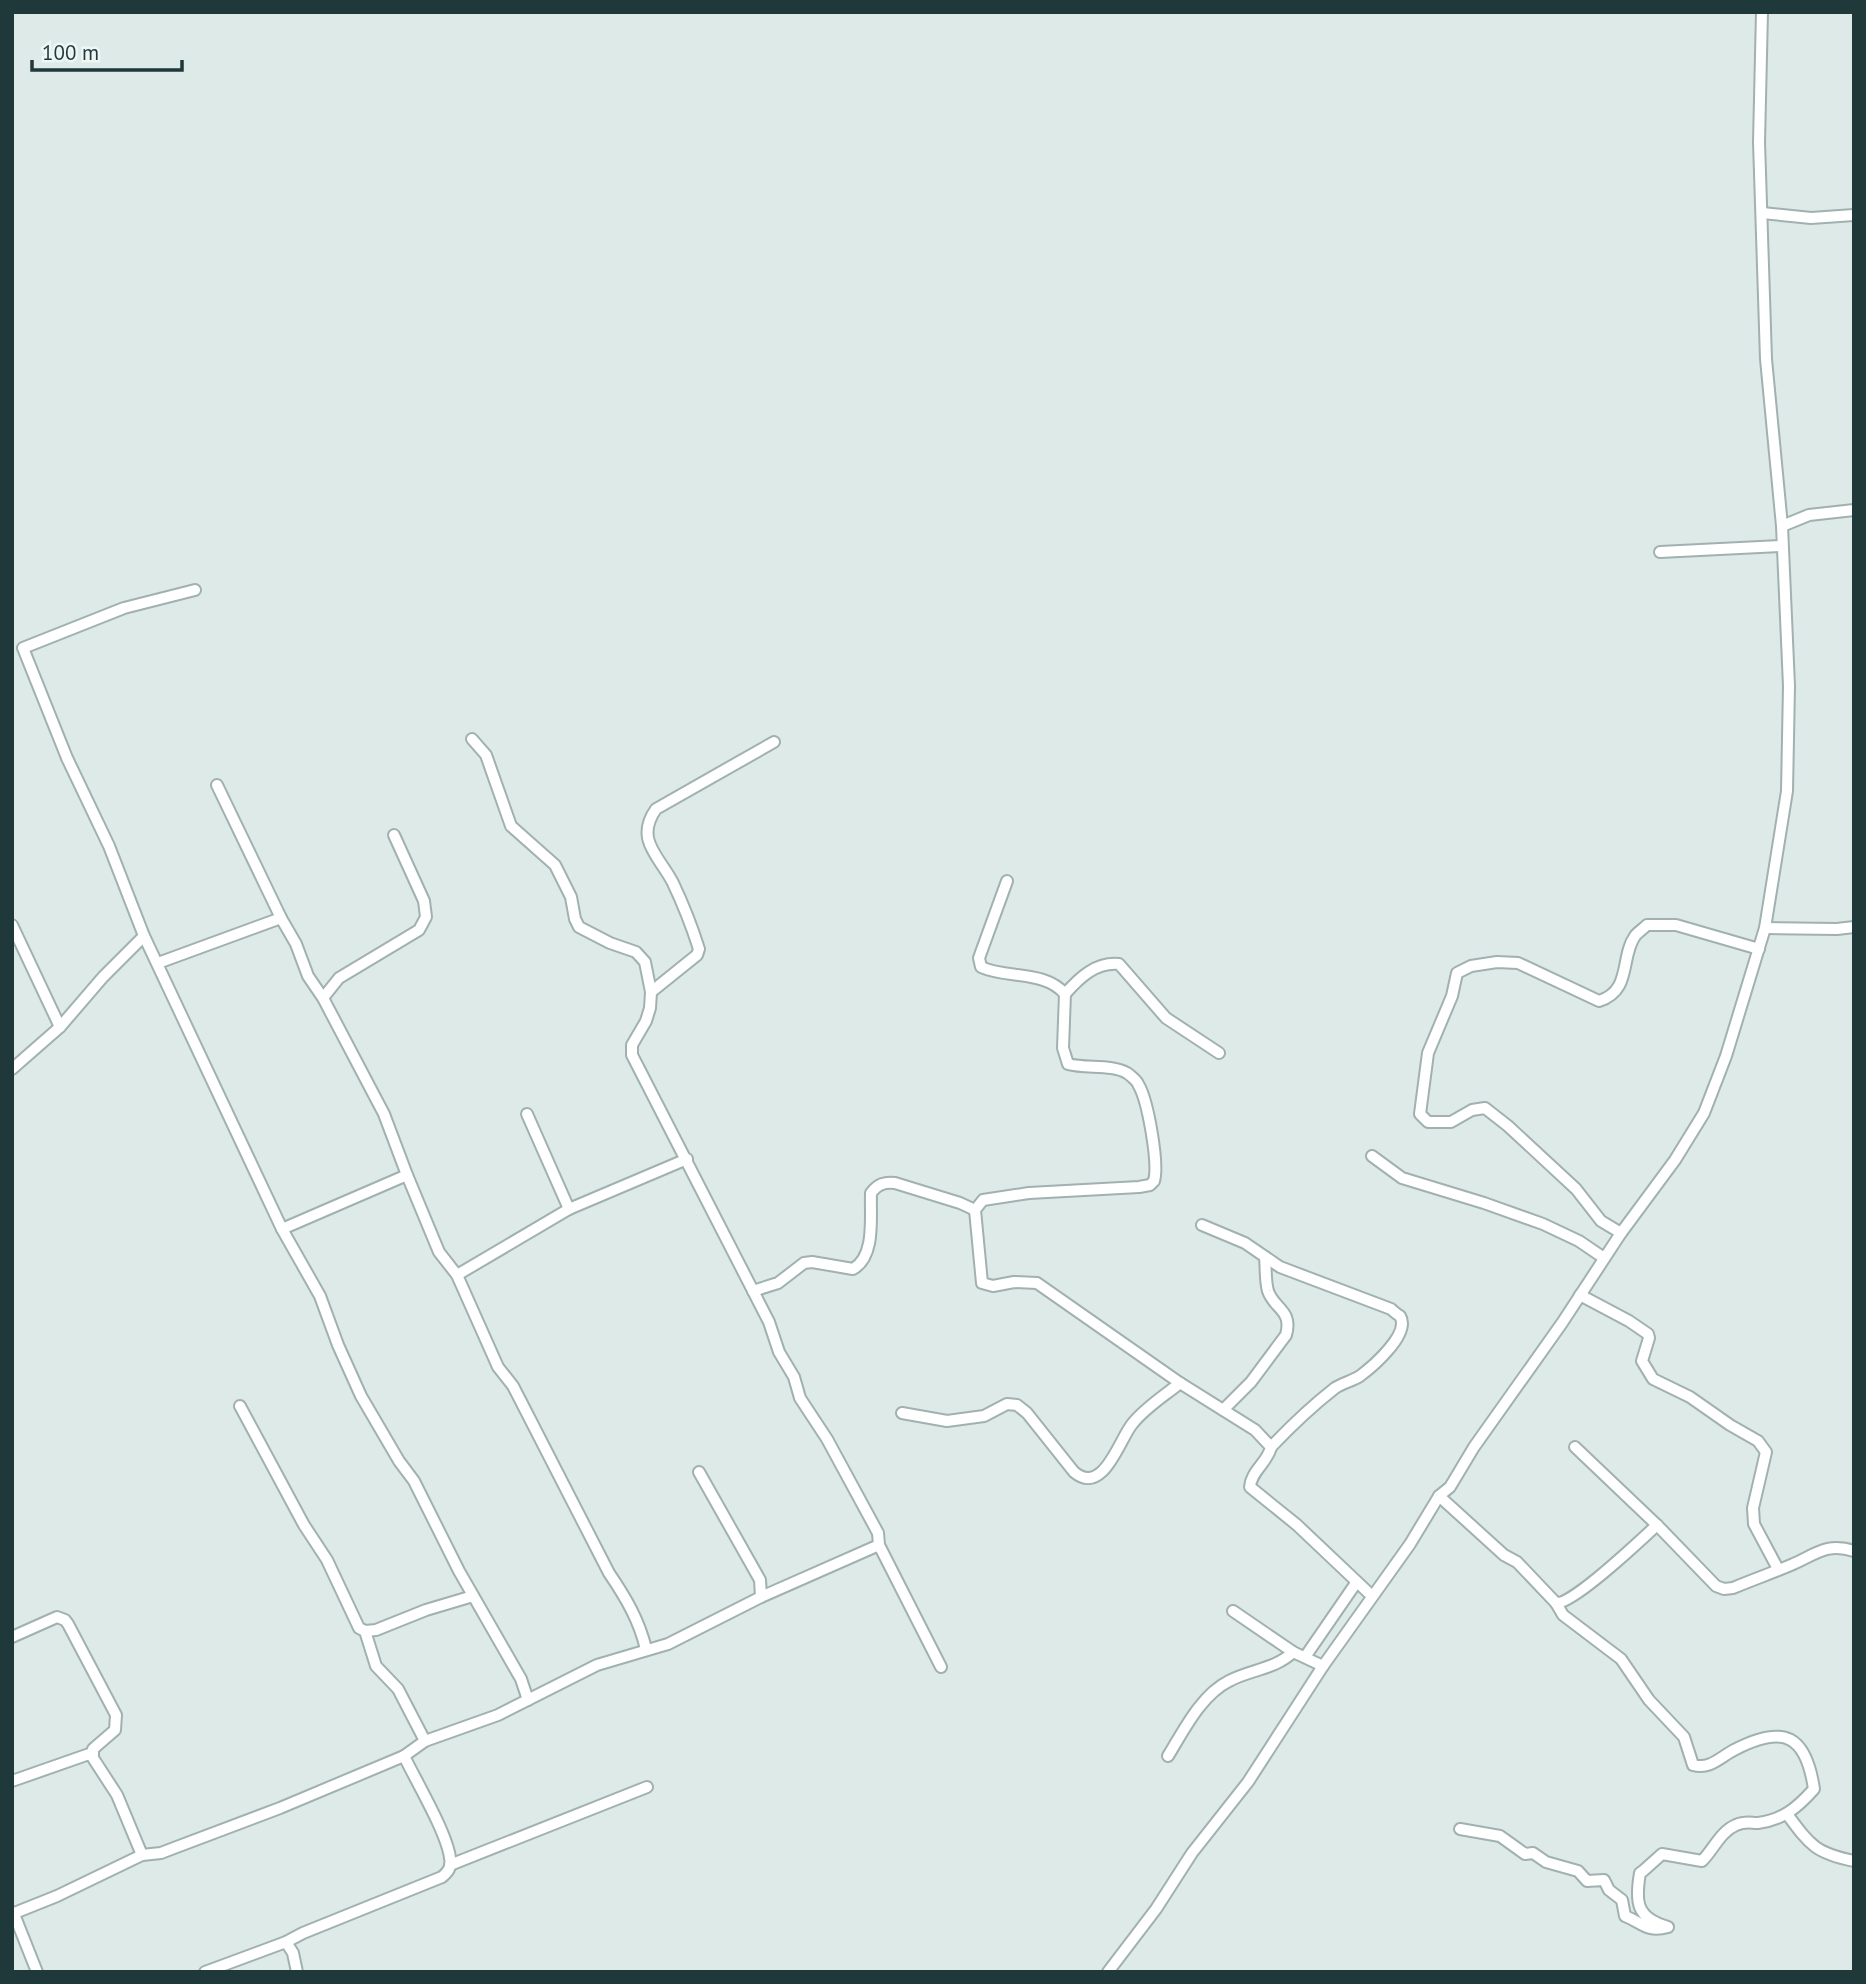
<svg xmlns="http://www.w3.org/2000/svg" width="1866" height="1984" font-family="'PT Sans',sans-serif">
<rect width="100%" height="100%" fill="#ddeae8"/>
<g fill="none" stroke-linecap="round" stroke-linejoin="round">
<g stroke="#a0b1b0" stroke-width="14">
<g id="minor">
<polyline points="1762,213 1811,218 1854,215"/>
<polyline points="1782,526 1809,515 1854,510"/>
<polyline points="1660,552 1782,546"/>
<polyline points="195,590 124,608 23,648 67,758 109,846 144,936 282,1229 320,1296 338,1345 361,1396 399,1461 414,1481 459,1571 521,1679 528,1700"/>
<polyline points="472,739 486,755 511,826 555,865 571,897 575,919 579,927 610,943 636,952 645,962 651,992 650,1008 646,1021 632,1045 632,1055 769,1322 779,1352 794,1377 800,1398 827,1439 878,1533 879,1545 941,1667"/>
<polyline points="217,785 281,918 296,944 308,976 323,998 384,1114 407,1175 282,1229"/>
<path d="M1007,881L979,958L981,967C1007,979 1045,970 1065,994"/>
<polyline points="12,925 60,1027"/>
<polyline points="1765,928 1837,929 1854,927"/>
<polyline points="158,963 281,918"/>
<path d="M651,992L697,955L699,949C692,927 683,904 673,883C660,857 634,840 656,809L774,742"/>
<polyline points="323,998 339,978 419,930 426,917 424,901 394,835"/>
<path d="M1219,1053L1166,1018L1119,964C1096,962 1080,977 1065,994L1063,1048L1068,1064C1086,1069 1112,1064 1127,1073C1130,1075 1137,1081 1138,1084C1148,1100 1159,1164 1154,1181L1150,1185L1139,1187L1029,1193L983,1200L975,1210L982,1283L993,1286L1014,1282L1037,1283L1180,1383L1255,1430L1271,1447C1268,1462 1251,1471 1250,1487L1297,1525L1372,1596"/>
<polyline points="12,1069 60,1027 103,977 144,936"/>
<polyline points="527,1114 569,1209"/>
<polyline points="1372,1156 1402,1178 1484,1203 1543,1224 1579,1241 1604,1258"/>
<path d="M407,1175L439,1252L457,1275L498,1367L513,1386L609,1573C626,1598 639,1620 646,1649"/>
<path d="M1202,1225L1245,1243L1280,1267L1391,1309C1392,1310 1399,1316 1400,1316C1411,1334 1372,1367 1360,1376C1352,1381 1343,1383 1335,1388C1312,1406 1291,1426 1271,1447"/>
<path d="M1621,1233L1601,1221L1576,1189L1508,1126L1485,1108L1472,1110L1451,1122H1428L1420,1114L1428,1053L1452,996L1457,973L1471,966L1497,962L1518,963L1599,1001C1632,991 1620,957 1635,936C1638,932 1643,929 1647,925H1676L1759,949"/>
<polyline points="457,1275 569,1209 687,1159"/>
<path d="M753,1291L778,1283L804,1263L812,1262L853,1269C876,1256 870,1217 871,1193C878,1184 884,1182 895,1183L960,1203L975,1210"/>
<polyline points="1580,1295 1629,1321 1648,1334 1649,1338 1642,1361 1653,1379 1690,1397 1730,1425 1758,1441 1766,1452 1753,1508 1754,1524 1778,1569"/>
<polyline points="240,1406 304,1525 327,1560 359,1628 365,1631 376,1630 426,1610 473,1596"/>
<path d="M1223,1410L1251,1382L1286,1335C1293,1310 1274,1309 1268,1291C1265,1281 1266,1267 1265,1257"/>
<path d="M902,1413L947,1421L984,1416L1007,1404L1017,1405L1027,1413L1074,1472C1104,1497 1120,1437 1133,1423C1146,1407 1164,1396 1180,1383"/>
<path d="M1575,1447L1657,1525L1716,1586L1724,1589L1733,1588C1752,1580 1772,1573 1791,1565C1815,1555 1826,1542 1854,1551"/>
<polyline points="699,1472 760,1580 761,1597"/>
<path d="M1439,1496L1504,1555L1517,1562L1556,1603C1572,1605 1642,1539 1657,1525"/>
<polyline points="1233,1611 1293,1652 1323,1666"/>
<polyline points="365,1631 376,1666 398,1689 425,1741"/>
<polyline points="12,1637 57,1617 65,1620 68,1624 116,1715 115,1730 93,1749 93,1758 117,1795 142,1855"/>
<polyline points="1305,1657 1356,1583"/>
<path d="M1168,1756C1184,1730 1201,1695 1229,1681C1249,1670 1276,1669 1293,1652"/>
<polyline points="12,1781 92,1753"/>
<path d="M1787,1814C1810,1845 1815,1853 1854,1861"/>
<path d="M1460,1829L1500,1836L1525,1854L1533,1853L1546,1862L1578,1871L1587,1881L1604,1880L1609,1890L1622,1900L1625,1916C1643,1923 1647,1933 1668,1927C1636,1918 1635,1902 1640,1873L1643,1871L1662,1854L1702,1861C1713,1850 1721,1831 1736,1825C1745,1821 1750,1823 1758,1823C1783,1820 1798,1807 1814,1789C1806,1736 1785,1724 1736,1749C1721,1756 1711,1770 1693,1765L1684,1737L1649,1700L1621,1659L1563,1615L1556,1603"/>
<polyline points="450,1865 647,1787"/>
<polyline points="12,1914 57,1896 142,1855 161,1853 174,1848 280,1808 404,1756 425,1741 498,1715 597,1665 668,1644 761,1597 879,1545"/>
<polyline points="14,1914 37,1972"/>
<polyline points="286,1942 293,1953 297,1972"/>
<path d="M205,1972L286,1942L303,1933L442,1877C448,1872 452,1867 450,1858C447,1833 416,1781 404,1756"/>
<polyline points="1108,1972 1156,1909 1192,1853 1248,1782 1323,1666 1410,1544 1439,1496 1450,1487 1474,1447 1562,1323 1621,1233 1675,1160 1704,1113 1726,1056 1765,928 1787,791 1789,686 1782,526 1766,359 1759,142 1762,12"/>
</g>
</g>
<use href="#minor" stroke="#fff" stroke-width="10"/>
</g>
<rect width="1866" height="1984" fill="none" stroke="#1f3839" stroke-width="28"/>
<path d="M32 60v10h150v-10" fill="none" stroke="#1f3839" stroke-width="3.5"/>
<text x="42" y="60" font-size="21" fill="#1f3839" stroke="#edf6f5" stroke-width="5" paint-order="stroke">100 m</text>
</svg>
